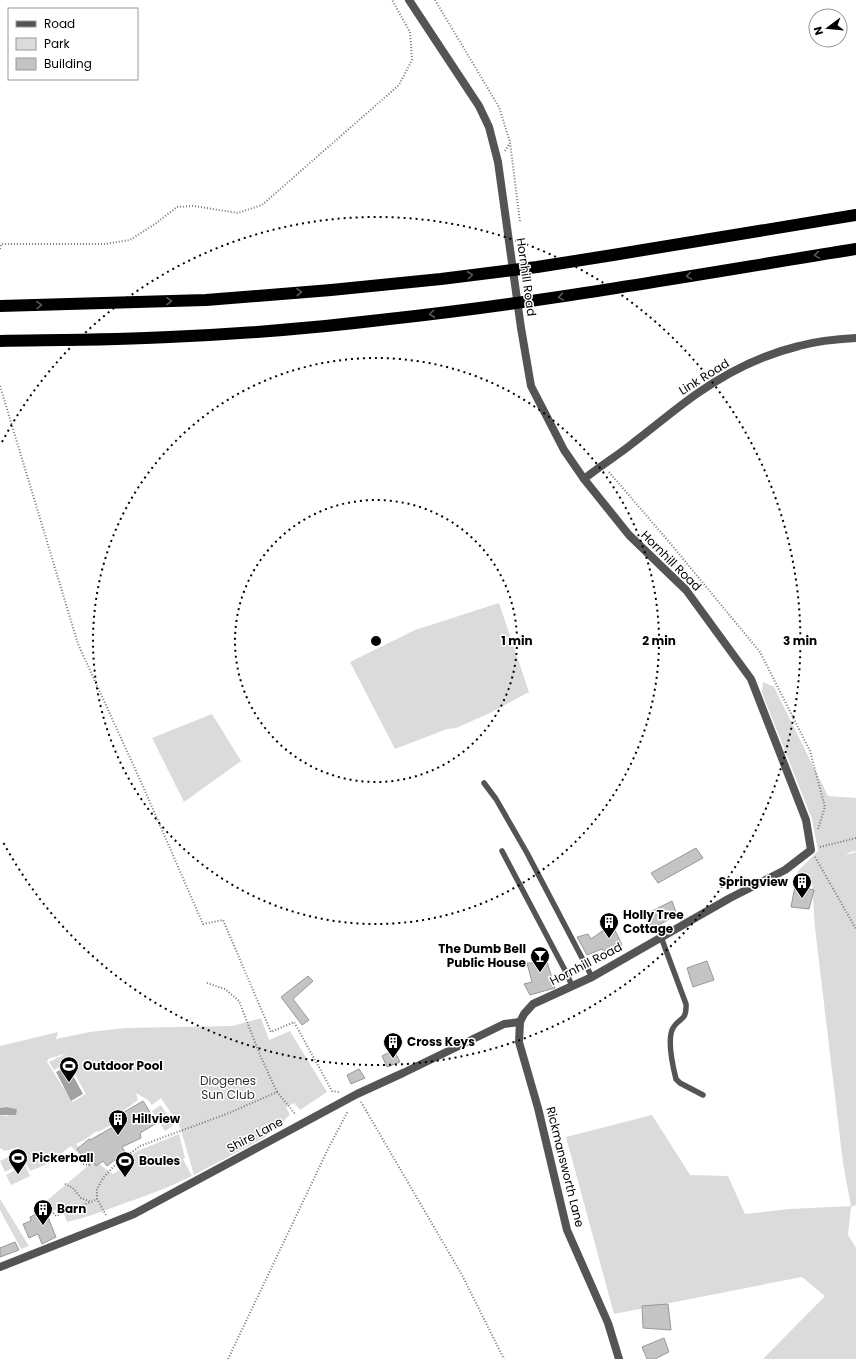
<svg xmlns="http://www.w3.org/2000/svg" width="856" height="1359" font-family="Poppins,sans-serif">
<rect width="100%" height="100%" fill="#fff"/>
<g fill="#dbdbdb" fill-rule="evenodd">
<polygon points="499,603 529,692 490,713 456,728 447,729 395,749 350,662 415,630"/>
<polygon points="763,682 774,687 828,796 856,798 856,851 850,852 846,855 856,852 856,1205 851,1207 848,1235 856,1248 856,1359 763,1359 825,1296 802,1277 614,1314 566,1137 652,1115 690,1175 728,1176 745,1214 790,1209 851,1206 843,1163 815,928 812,882 808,884 797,872 818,851 812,819 762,693"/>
<polygon points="212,714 241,761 184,802 152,738"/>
<path d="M261,1018L269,1040L290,1031L327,1092L300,1110L294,1103L286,1107L290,1115L264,1138L194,1175L180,1127L161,1098L152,1105L148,1100L136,1093L138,1100L119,1114L115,1123L98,1132L97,1131L84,1140L76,1144L90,1159L96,1160L103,1167L113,1174L127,1166L124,1163L135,1152L179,1134L185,1158L183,1159L192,1176C168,1188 142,1197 117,1206C101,1212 84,1218 67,1222L62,1209L50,1211L44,1203L89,1165L71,1146L45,1165L30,1171L18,1147L5,1151L0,1148V1115L7,1116L17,1109L6,1107L0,1108V1046L58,1032L56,1039L90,1032L125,1028L232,1026ZM67,1053L49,1062L54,1070L64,1064L70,1066L86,1094L72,1102L73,1103L47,1062L48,1059Z"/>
<polygon points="161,1105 174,1125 165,1131 152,1111"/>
<polygon points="19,1152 24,1162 5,1172 0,1161"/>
<polygon points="25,1165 30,1176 11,1185 6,1175"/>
<polygon points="0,1199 29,1246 21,1249 0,1210"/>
</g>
<g fill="#a2a2a2">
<polygon points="68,1066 83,1094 71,1101 56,1072"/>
<polygon points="6,1107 17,1109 16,1115 0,1115 0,1108"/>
</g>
<g fill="#c4c4c4" stroke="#989898">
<polygon points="696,848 703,858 658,883 651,873"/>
<polygon points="795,886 814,890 809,909 791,907"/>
<polygon points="672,901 677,915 651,929 644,915"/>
<polygon points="612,924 622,945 606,954 602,949 587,955 577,937 588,934 591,939"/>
<polygon points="545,955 555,988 530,995 524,984 532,982 527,963 536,963 536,958"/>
<polygon points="707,961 714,980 693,987 687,968"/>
<polygon points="308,976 313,981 293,999 309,1020 302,1025 281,997"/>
<polygon points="394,1050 400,1062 387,1067 382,1056"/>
<polygon points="359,1069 365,1078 351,1084 347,1075"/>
<polygon points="143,1101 157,1123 140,1133 141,1138 122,1147 125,1152 107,1166 103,1161 96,1166 91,1158 87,1161 77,1149 89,1139 90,1140 122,1122 119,1115"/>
<polygon points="45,1210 56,1237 42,1244 38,1234 29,1238 23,1224 31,1221 30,1217"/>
<polygon points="15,1242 19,1250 0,1257 0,1248"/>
<polygon points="668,1304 671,1330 643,1328 642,1306"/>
<polygon points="664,1338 669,1352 655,1359 647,1359 642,1347"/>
</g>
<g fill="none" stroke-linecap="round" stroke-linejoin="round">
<g stroke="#767676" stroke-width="2" stroke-dasharray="1 2" stroke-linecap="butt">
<polyline points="435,0 499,107 510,142 520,222"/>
<polyline points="505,151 510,143"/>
<polyline points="0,249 1,244 105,244 130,240 155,224 177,207 194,206 238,213 262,205 399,85 412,60 410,32 392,0"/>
<polyline points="0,386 78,644 142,784 203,924 223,920 271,1032 294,1022 332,1091 339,1092"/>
<polyline points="609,472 670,543 760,652 810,751 825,807 818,829"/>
<polyline points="820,847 856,838"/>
<polyline points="815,857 856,929"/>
<polyline points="207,983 225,989 239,1001 260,1055 277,1092"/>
<polyline points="361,1102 462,1275 504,1359"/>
<polyline points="83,1164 89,1165 93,1153"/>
<polyline points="65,1184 73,1188 81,1198 91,1202 97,1199"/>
<polyline points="43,1202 56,1216 79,1206 91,1202"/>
<polyline points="106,1215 97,1199 97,1189 103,1178 115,1165 140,1146 229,1113 277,1092 296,1115"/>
<polyline points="228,1359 329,1147 348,1111"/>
</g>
<g stroke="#545454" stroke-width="5.5">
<polyline points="484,783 496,799 527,853 592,977"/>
<polyline points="502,851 567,974 572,986"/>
<path d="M661,937L686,1004C687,1022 679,1017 673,1028C667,1039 673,1067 676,1079L680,1083L703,1095"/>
</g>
<g stroke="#545454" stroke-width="8">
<polyline points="409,0 479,106 489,127 498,162 521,328 531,386 564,450 584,479 629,535 686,590 751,679 806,820 811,850 785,870 730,898 592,977 533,1004 524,1014 520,1022 519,1042 538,1108 567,1230 608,1323 619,1359"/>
<path d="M584,479C600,466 617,456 633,443C654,427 674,410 695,395C726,373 762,355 799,346C817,341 837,339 856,338"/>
<polyline points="0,1267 134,1214 357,1094 403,1073 504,1024 520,1022"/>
</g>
<g stroke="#000" stroke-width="12">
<polyline points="0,306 206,300 331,290 441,279 537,267 613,255 856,215"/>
<path d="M0,341C56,340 113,340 169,337C242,334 316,328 389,319C546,302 700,274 856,249"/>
</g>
</g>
<defs><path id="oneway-chevron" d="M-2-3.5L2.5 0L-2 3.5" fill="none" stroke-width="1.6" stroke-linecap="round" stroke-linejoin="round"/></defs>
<g stroke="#595959">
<use href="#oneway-chevron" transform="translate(817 255) rotate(171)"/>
<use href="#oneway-chevron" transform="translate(470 275) rotate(-7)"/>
<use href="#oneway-chevron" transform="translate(689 276) rotate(171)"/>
<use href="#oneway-chevron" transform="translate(299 292) rotate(-4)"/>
<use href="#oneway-chevron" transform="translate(561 297) rotate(171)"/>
<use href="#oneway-chevron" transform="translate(169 301) rotate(-2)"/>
<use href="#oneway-chevron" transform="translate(39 305) rotate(-2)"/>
<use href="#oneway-chevron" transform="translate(432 314) rotate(173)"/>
</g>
<g fill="none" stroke="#000" stroke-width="2" stroke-dasharray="2 4">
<circle cx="376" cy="641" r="141"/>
<circle cx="376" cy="641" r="283"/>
<path d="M2 442A424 424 0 1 1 2 840"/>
</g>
<defs>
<g id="building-pin" transform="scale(1)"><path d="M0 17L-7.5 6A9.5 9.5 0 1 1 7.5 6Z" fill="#000" stroke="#fff"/><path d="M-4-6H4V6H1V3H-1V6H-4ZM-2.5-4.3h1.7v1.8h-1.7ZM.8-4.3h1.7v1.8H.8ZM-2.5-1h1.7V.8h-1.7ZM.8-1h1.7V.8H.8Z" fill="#fff"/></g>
<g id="bar-pin" transform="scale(1)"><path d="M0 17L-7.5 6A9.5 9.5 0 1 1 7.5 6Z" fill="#000" stroke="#fff"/><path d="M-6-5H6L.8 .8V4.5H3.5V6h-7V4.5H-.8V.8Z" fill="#fff"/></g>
<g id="stadium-pin" transform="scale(1)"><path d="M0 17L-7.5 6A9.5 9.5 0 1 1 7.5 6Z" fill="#000" stroke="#fff"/><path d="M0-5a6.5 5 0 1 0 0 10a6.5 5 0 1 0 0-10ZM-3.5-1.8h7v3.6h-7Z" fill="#fff"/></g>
</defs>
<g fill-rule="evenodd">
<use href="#building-pin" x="802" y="882"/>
<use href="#building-pin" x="609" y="922"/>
<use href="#bar-pin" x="540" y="956"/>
<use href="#building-pin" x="393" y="1042"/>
<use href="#stadium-pin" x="69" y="1066"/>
<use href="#building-pin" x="118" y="1119"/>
<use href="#stadium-pin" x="18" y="1158"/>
<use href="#stadium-pin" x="125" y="1161"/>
<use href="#building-pin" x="43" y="1209"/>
</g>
<g text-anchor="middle" stroke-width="3" stroke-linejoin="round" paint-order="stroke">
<g font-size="12" fill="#000" stroke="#fff">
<text transform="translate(526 277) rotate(82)" y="4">Hornhill Road</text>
<text transform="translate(704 377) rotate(-32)" y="4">Link Road</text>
<text transform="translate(671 561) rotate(45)" y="4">Hornhill Road</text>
<text transform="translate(586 964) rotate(-27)" y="4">Hornhill Road</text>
<text transform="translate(255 1135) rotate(-28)" y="4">Shire Lane</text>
<text transform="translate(565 1167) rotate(76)" y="4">Rickmansworth Lane</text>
</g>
<g font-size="12" font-weight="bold" fill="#000" stroke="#fff" text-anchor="start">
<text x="788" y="886" text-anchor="end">Springview</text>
<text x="623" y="919">Holly Tree<tspan x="623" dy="14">Cottage</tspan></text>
<text x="526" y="953" text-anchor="end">The Dumb Bell<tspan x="526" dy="14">Public House</tspan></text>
<text x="407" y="1046">Cross Keys</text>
<text x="83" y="1070">Outdoor Pool</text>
<text x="132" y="1123">Hillview</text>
<text x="32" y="1162">Pickerball</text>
<text x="139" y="1165">Boules</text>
<text x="57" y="1213">Barn</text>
</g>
<g font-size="12" fill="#323232" stroke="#fff">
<text x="228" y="1085">Diogenes<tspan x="228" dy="14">Sun Club</tspan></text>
</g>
</g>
<circle cx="376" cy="641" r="6" fill="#000" stroke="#fff" stroke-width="2"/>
<g font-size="12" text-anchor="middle" font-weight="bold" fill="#000" stroke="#fff" stroke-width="3" stroke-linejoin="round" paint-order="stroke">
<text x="517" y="645">1 min</text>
<text x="659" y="645">2 min</text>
<text x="800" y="645">3 min</text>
</g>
<rect x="8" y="8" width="130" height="72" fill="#ffffff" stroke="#999999"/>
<rect x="16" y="21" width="20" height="6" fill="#545454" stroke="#999999"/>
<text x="44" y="28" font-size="12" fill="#000000">Road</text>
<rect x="16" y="38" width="20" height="12" fill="#dbdbdb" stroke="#999999"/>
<text x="44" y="48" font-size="12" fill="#000000">Park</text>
<rect x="16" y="58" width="20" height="12" fill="#c4c4c4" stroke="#999999"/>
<text x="44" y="68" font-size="12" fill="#000000">Building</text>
<g transform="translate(828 28) rotate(254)"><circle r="19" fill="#ffffff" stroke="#999999"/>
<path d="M0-3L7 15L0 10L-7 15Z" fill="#000000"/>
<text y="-6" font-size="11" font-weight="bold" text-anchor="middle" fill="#000000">N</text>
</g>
</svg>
